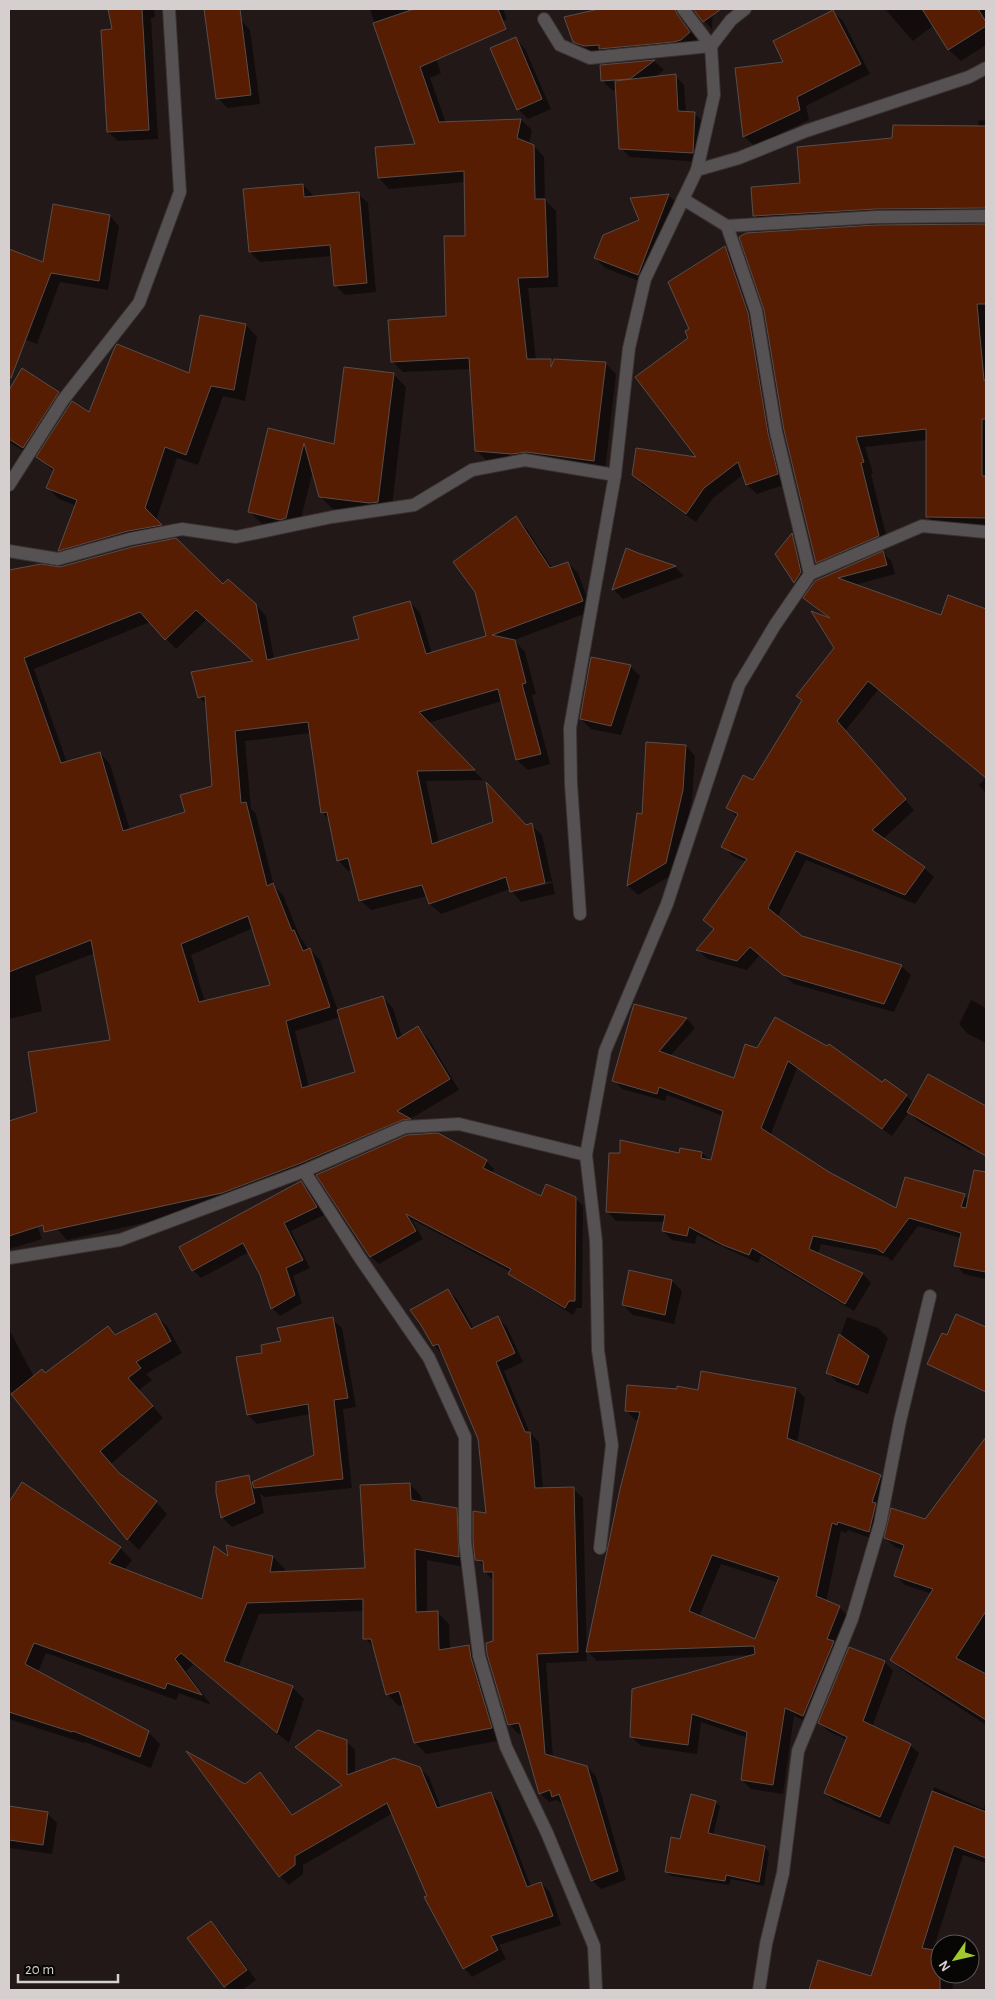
<svg xmlns="http://www.w3.org/2000/svg" width="995" height="1999" font-family="'Alegreya Sans',sans-serif">
<rect width="100%" height="100%" fill="#221818"/>
<g fill="#0007" fill-rule="evenodd">
<polygon points="109,9 154,9 155,17 151,18 158,139 118,141 108,132 113,31"/>
<polygon points="370,9 503,9 507,19 436,59 441,73 430,78 446,123 521,120 532,130 529,144 534,146 544,157 545,200 556,211 558,287 528,288 536,360 550,360 554,364 605,363 616,374 605,471 487,461 477,451 471,369 403,372 392,361 448,317 467,237 465,182 389,189 379,178 416,145"/>
<polygon points="605,9 713,9 712,29 697,13 690,13 686,18 687,26 701,44 586,53 574,41 565,17"/>
<polygon points="885,9 986,9 986,45 961,61 949,50 934,25 913,41"/>
<polygon points="833,12 843,21 870,74 806,106 809,120 754,146 744,136 785,63"/>
<polygon points="241,20 250,30 260,104 227,108 218,98"/>
<polygon points="515,39 525,49 551,109 528,119 518,109"/>
<polygon points="654,61 664,70 653,78 675,76 684,85 686,113 695,114 704,123 701,162 630,157 621,148 617,90 612,90 602,80 601,66"/>
<polygon points="986,120 986,218 765,226 755,216 802,184 894,140 979,127 978,121"/>
<polygon points="303,185 313,195 313,198 358,194 368,203 376,292 345,295 335,285 332,256 260,262 250,252"/>
<polygon points="669,195 678,205 647,284 605,268 595,258 640,221 631,199"/>
<polygon points="110,216 119,226 108,290 60,282 37,344 9,333 9,250 44,264"/>
<polygon points="986,225 986,528 938,527 927,517 927,440 865,447 873,473 871,474 889,546 827,573 817,562 876,226"/>
<polygon points="725,248 735,257 757,324 787,484 757,494 747,485 744,474 713,498 696,522 643,485 634,475 699,458 690,330"/>
<polygon points="246,325 257,337 245,401 223,396 198,465 177,458 156,520 172,536 140,542 70,562 59,550 77,506 59,499 48,488 54,472 38,457 89,414 190,375"/>
<polygon points="23,370 58,393 68,403 33,457 9,442 9,392"/>
<polygon points="393,374 406,387 391,515 383,516 334,510 320,496 313,470 298,531 294,532 262,524 249,511 269,429 335,445"/>
<path d="M515,518L526,528L553,569L568,563L578,573L592,611L514,640L525,652L536,694L532,695L550,764L528,770L517,760L502,701L428,723L483,780L426,781L439,843L531,825L542,835L555,894L521,902L510,889L441,914L430,904L427,896L371,910L360,900L353,870L348,871L338,860L329,820L322,812L311,733L245,741L251,809L256,814L274,886L283,895L300,937L304,942L308,950H310L320,960L338,1011L383,998L393,1008L402,1037L418,1028L428,1038L459,1090L410,1119L420,1129L413,1130L233,1203L67,1240L57,1229L38,1113L112,1041L95,953L35,976L42,1011L9,1019V571L41,566L223,586L256,605L266,616L274,659L361,639L410,602L420,613L432,654L488,637ZM207,619L255,662L199,697L207,705L214,787L187,813L130,830L110,764L100,753L67,763L34,669L150,622L176,649ZM551,881L552,883L516,892V889ZM253,928L272,986L205,1002L191,955ZM340,1017L356,1073L309,1087L295,1031Z"/>
<polygon points="792,535 801,544 811,583 804,592 795,583 777,555"/>
<polygon points="627,550 675,567 684,576 623,599 613,589"/>
<polygon points="883,553 892,562 895,574 855,585 942,617 949,596 986,610 986,764 979,773 878,690 845,731 914,810 883,839 924,868 934,877 915,904 806,860 777,918 802,937 901,966 911,975 894,1012 794,984 760,955 747,970 707,959 698,950 715,930 705,920 746,862 733,856 723,846 737,817 728,808 753,782 836,648 828,618 805,598 816,582"/>
<polygon points="630,666 640,676 621,735 591,729 581,719"/>
<polygon points="686,746 695,756 692,800 675,873 638,895 628,886 638,814 643,815"/>
<polygon points="986,778 986,793 979,785"/>
<polygon points="971,1000 986,1008 986,1043 968,1034 959,1024"/>
<path d="M635,1006L687,1019L695,1028L670,1056L735,1080L745,1045L882,1084L906,1096L914,1103L981,1104L986,1110V1122L971,1151L919,1122L909,1112L892,1136L797,1068L770,1136L829,1173L897,1210L964,1196L973,1204L971,1210L986,1213V1279L964,1274L956,1265L961,1238L918,1226L892,1261L887,1257L821,1244L818,1254L863,1274L871,1283L854,1311L761,1256L758,1263L697,1235L695,1244L672,1240L663,1231L665,1222L616,1221L608,1212L680,1155L681,1149L702,1153L712,1162L723,1116L667,1095L665,1101L622,1089L614,1080ZM682,1023H685L656,1056L654,1055Z"/>
<polygon points="438,1135 487,1162 494,1169 492,1173 541,1198 575,1198 583,1206 582,1308 577,1308 573,1315 518,1281 510,1273 511,1272 411,1219 423,1239 379,1264 371,1257 318,1175"/>
<polygon points="9,1151 42,1239 9,1249"/>
<polygon points="301,1183 309,1191 324,1215 291,1231 310,1268 293,1276 302,1303 280,1316 272,1308 261,1274 249,1252 201,1278 193,1270"/>
<polygon points="672,1281 682,1291 674,1324 633,1315 623,1305"/>
<polygon points="448,1290 457,1299 474,1329 497,1318 507,1327 523,1362 504,1371 530,1433 539,1442 543,1489 573,1489 583,1498 587,1661 546,1663 553,1758 587,1767 596,1776 626,1880 601,1889 592,1880 565,1804 563,1805 557,1800 549,1802 540,1793 523,1733 518,1734 509,1724 494,1581 485,1572 485,1567 477,1559 487,1515 480,1439 443,1355 434,1345"/>
<polygon points="155,1315 167,1326 182,1353 146,1374 152,1380 139,1390 163,1418 111,1464 123,1477 156,1502 167,1514 139,1550 128,1539 9,1389 9,1329 34,1377 46,1374 108,1328 116,1335"/>
<polygon points="847,1317 878,1328 888,1338 868,1394 837,1382 827,1372"/>
<polygon points="332,1319 342,1328 356,1407 343,1409 352,1488 264,1497 260,1493 264,1513 232,1527 222,1517 249,1477 255,1483 315,1456 310,1414 257,1424 248,1415 264,1354 283,1342"/>
<path d="M796,1389L805,1398L797,1443L880,1476L890,1486L878,1541L848,1530L846,1533L841,1531L826,1602L839,1607L848,1616L813,1725L794,1716L783,1794L751,1789L742,1780L748,1738L701,1722L697,1754L641,1746L631,1736L752,1655L597,1661L588,1652L639,1420H635L626,1410L699,1391ZM721,1564L779,1583L756,1641L699,1617Z"/>
<polygon points="986,1439 986,1725 901,1669 892,1660 932,1594 905,1585 896,1576 904,1550 895,1547 886,1538 925,1520"/>
<polygon points="23,1484 120,1548 132,1560 124,1570 203,1601 230,1559 227,1547 273,1557 285,1569 284,1573 366,1569 410,1484 421,1496 422,1504 456,1509 468,1521 470,1568 427,1560 427,1613 438,1613 449,1624 450,1649 469,1646 481,1658 503,1740 426,1754 415,1742 404,1704 399,1706 387,1694 375,1649 365,1638 364,1611 259,1614 238,1668 293,1688 304,1699 289,1743 193,1664 186,1671 211,1705 179,1693 176,1700 46,1653 38,1672 148,1732 160,1744 151,1768 85,1742 84,1743 9,1719 9,1505"/>
<polygon points="850,1649 885,1662 893,1671 872,1727 910,1745 919,1753 889,1825 834,1801 825,1793 847,1740 828,1731 820,1723"/>
<polygon points="346,1741 355,1750 355,1773 419,1768 429,1777 441,1808 490,1793 499,1802 531,1887 541,1883 550,1892 561,1925 499,1945 506,1959 472,1977 464,1968 428,1897 393,1813 303,1865 303,1874 289,1885 280,1876 245,1785 260,1774 294,1816 343,1786 297,1747"/>
<polygon points="934,1787 983,1809 986,1802 986,1863 963,1855 933,1951 940,1953 940,1974 955,1974 952,1990 812,1990 811,1989 872,1978"/>
<polygon points="715,1802 720,1806 713,1836 764,1847 769,1852 764,1886 731,1879 729,1885 671,1876 666,1872 681,1840"/>
<polygon points="9,1807 47,1813 57,1823 52,1854 9,1848"/>
<polygon points="211,1923 221,1933 256,1980 242,1990 229,1990 225,1986"/>
</g>
<g fill="#571d03" stroke="#584d49" fill-rule="evenodd">
<polygon points="108,9 142,9 149,130 107,132 101,30 112,29"/>
<polygon points="204,9 240,9 251,95 216,99"/>
<polygon points="414,9 498,9 506,29 420,67 439,122 521,119 517,138 534,145 535,199 545,199 548,277 518,278 527,359 551,359 551,367 554,359 606,362 594,461 526,452 512,454 475,451 469,358 391,362 388,320 446,316 444,236 465,236 464,171 378,178 375,147 415,144 373,23"/>
<polygon points="599,9 675,9 677,14 690,32 681,40 673,42 599,49 599,45 584,46 573,42 564,17"/>
<polygon points="693,9 721,9 703,22"/>
<polygon points="922,9 978,9 986,22 986,26 948,50"/>
<polygon points="833,10 861,64 797,97 800,110 743,137 735,68 783,62 773,41"/>
<polygon points="516,37 542,99 517,110 490,48"/>
<polygon points="655,60 630,79 601,81 600,65"/>
<polygon points="676,74 678,111 695,112 693,153 619,149 615,81"/>
<polygon points="893,125 986,126 986,208 876,209 753,216 751,187 800,183 797,147 892,138"/>
<polygon points="303,184 304,197 359,192 367,283 334,286 330,245 249,252 243,189"/>
<polygon points="669,194 638,275 594,258 603,235 639,220 630,198"/>
<polygon points="53,204 110,215 99,281 51,273 11,378 9,377 9,249 43,262"/>
<polygon points="986,224 986,304 977,304 984,380 986,380 986,419 982,419 982,476 986,476 986,518 926,517 926,429 856,437 864,462 861,463 879,536 816,563 784,430 764,310 739,237 746,233 876,225"/>
<polygon points="725,246 748,313 768,433 778,474 746,485 738,462 704,488 686,514 632,475 636,448 696,457 635,377 688,338 685,331 689,329 668,282"/>
<polygon points="200,315 246,324 234,390 211,386 186,455 165,447 145,508 162,525 128,531 58,551 77,500 46,488 54,469 36,457 72,401 89,412 114,349 117,344 189,373"/>
<polygon points="344,367 394,373 378,502 369,503 319,497 304,443 286,518 280,520 248,512 268,428 334,444"/>
<polygon points="22,368 59,392 23,448 9,439 9,390"/>
<path d="M516,516L550,568L568,562L583,601L492,635L515,640L526,683L522,684L541,754L516,760L498,689L419,712L475,770L417,771L432,844L493,822L486,782L526,825L532,823L545,883L510,892L506,877L429,904L422,885L359,901L348,858L337,861L327,812L321,813L308,722L235,731L241,803L246,802L267,886L273,883L292,931L294,930L303,951L310,948L330,1007L286,1021L302,1088L355,1072L337,1010L383,996L397,1039L418,1026L450,1079L397,1111L411,1119L402,1120L301,1163L222,1193L44,1232L43,1225L9,1236V1121L37,1112L28,1052L110,1040L91,940L9,972V570L41,564L60,567L132,547L176,538L223,584L228,579L256,604L267,660L359,639L353,617L410,601L426,654L486,636L475,592L453,562ZM196,610L253,661L191,672L198,698L205,696L212,786L180,795L185,812L123,831L100,752L61,763L24,658L140,612L165,640ZM248,916L270,985L199,1002L181,944Z"/>
<polygon points="792,533 801,572 794,583 775,554"/>
<polygon points="626,548 638,553 676,566 612,590"/>
<polygon points="883,551 887,565 838,578 941,615 948,595 986,609 986,778 868,681 837,721 906,799 872,830 925,867 905,895 796,851 768,908 802,936 902,965 884,1004 783,975 750,947 737,961 696,950 714,929 703,920 747,859 721,847 738,814 726,808 743,775 753,780 802,700 796,696 834,648 811,611 830,618 803,598 815,581"/>
<polygon points="591,657 631,665 611,726 580,719"/>
<polygon points="646,742 686,745 683,790 666,863 627,886 637,813 642,814"/>
<polygon points="634,1004 687,1018 659,1051 734,1078 745,1044 757,1048 775,1017 827,1046 829,1044 882,1082 885,1079 907,1095 882,1129 788,1061 761,1128 829,1172 896,1208 905,1177 965,1194 961,1207 966,1208 974,1170 986,1172 986,1272 954,1266 961,1233 909,1218 883,1253 877,1249 813,1236 809,1249 863,1273 845,1304 752,1248 749,1255 723,1245 689,1227 687,1236 662,1231 665,1215 606,1212 609,1153 620,1153 620,1140 679,1153 680,1148 702,1152 701,1158 711,1160 723,1111 659,1087 657,1094 612,1081"/>
<polygon points="928,1074 986,1106 986,1156 907,1112"/>
<polygon points="438,1133 487,1160 483,1168 541,1196 546,1184 576,1197 575,1301 569,1301 565,1308 508,1274 511,1269 406,1214 416,1231 370,1257 316,1175 407,1135"/>
<polygon points="301,1181 317,1207 284,1223 303,1260 286,1268 295,1295 271,1309 260,1275 243,1243 192,1271 179,1247"/>
<polygon points="629,1270 672,1280 665,1315 622,1305"/>
<polygon points="448,1289 471,1329 498,1316 515,1353 496,1362 525,1432 530,1432 535,1488 574,1487 578,1652 537,1654 545,1754 587,1766 618,1871 591,1881 559,1794 552,1797 550,1790 539,1794 519,1723 508,1725 487,1654 486,1643 493,1641 493,1572 484,1572 483,1561 475,1560 473,1541 473,1511 486,1513 478,1439 438,1344 433,1346 421,1325 410,1310"/>
<polygon points="156,1313 171,1341 136,1362 141,1368 128,1378 153,1406 100,1451 119,1473 157,1501 127,1540 11,1394 42,1369 45,1373 108,1326 115,1335"/>
<polygon points="956,1314 986,1327 986,1392 927,1364 942,1333 947,1335"/>
<polygon points="333,1317 348,1398 334,1400 343,1479 254,1488 252,1482 314,1455 308,1404 247,1415 236,1357 262,1353 261,1345 281,1341 277,1328"/>
<polygon points="839,1334 869,1356 858,1385 826,1373"/>
<path d="M701,1371L796,1388L787,1438L881,1475L872,1502L876,1503L869,1532L838,1522L837,1525L832,1523L816,1596L840,1606L827,1639L834,1641L803,1716L785,1708L773,1785L741,1780L747,1732L692,1714L688,1745L630,1737L632,1689L755,1654L754,1646L586,1652L620,1489L640,1412L625,1411L627,1385L677,1389V1386L698,1390ZM712,1555L779,1577L755,1639L689,1611Z"/>
<polygon points="986,1437 986,1611 956,1658 986,1674 986,1720 890,1660 933,1589 894,1576 904,1545 884,1538 891,1508 925,1519"/>
<polygon points="249,1475 255,1503 221,1518 216,1493 216,1482"/>
<polygon points="22,1482 121,1547 109,1563 202,1599 214,1546 228,1556 226,1545 273,1556 270,1572 365,1568 360,1485 410,1483 411,1500 457,1508 459,1557 415,1549 416,1612 438,1611 439,1650 469,1645 471,1658 492,1728 414,1743 399,1691 386,1695 371,1639 363,1639 363,1599 247,1603 224,1661 293,1686 277,1733 181,1653 175,1659 202,1695 167,1683 165,1689 34,1643 25,1664 149,1731 140,1757 73,1731 72,1732 9,1712 9,1502"/>
<polygon points="849,1647 885,1661 863,1721 911,1744 880,1817 824,1793 847,1737 818,1723"/>
<polygon points="318,1730 347,1740 347,1775 394,1758 420,1767 437,1808 491,1792 527,1887 541,1882 553,1916 491,1936 498,1950 463,1969 424,1897 427,1896 387,1803 295,1856 295,1865 279,1877 186,1751 245,1784 260,1772 292,1815 342,1785 295,1747"/>
<polygon points="932,1791 986,1812 986,1858 954,1846 922,1948 940,1951 940,1990 809,1990 818,1960 871,1976"/>
<polygon points="691,1794 716,1801 708,1833 765,1846 759,1882 726,1875 725,1881 665,1872 671,1837 680,1839"/>
<polygon points="9,1806 48,1812 43,1845 9,1840"/>
<polygon points="211,1921 247,1970 224,1987 187,1938"/>
</g>
<g fill="none" stroke-linecap="round" stroke-linejoin="round">
<g stroke="#3b3232" stroke-width="14">
<g id="minor">
<polyline points="544,19 560,45 590,58 711,46 731,20 745,9"/>
<polyline points="697,170 739,158 806,131 969,77 986,68"/>
<polyline points="683,199 727,226 876,217 986,216"/>
<polyline points="727,226 756,311 776,432 810,574"/>
<polyline points="9,485 63,400 139,303 180,192 169,9"/>
<polyline points="9,551 58,559 130,539 182,529 236,537 332,517 414,505 472,470 525,460 615,475"/>
<polyline points="580,914 571,784 570,728 615,475 629,348 645,279 697,170 714,95 711,46 683,9"/>
<polyline points="304,1171 360,1258 429,1358 465,1437 465,1541 479,1656 506,1747 547,1833 594,1946 596,1990"/>
<polyline points="9,1258 120,1240 304,1171 405,1127 459,1124 586,1155"/>
<polyline points="600,1548 612,1445 598,1350 596,1241 586,1155 605,1051 667,904 739,685 775,625 810,574 922,526 986,532"/>
<polyline points="759,1990 766,1944 783,1873 798,1751 852,1619 880,1524 900,1421 930,1296"/>
</g>
</g>
<use href="#minor" stroke="#565152" stroke-width="12"/>
</g>
<rect width="995" height="1999" fill="none" stroke="#d6cfcf" stroke-width="20"/>
<g transform="translate(955 1959) rotate(236)"><circle r="24" fill="#080505" stroke="#5a5656"/>
<path d="M0-4L9 19L0 12L-9 19Z" fill="#a0c92c"/>
<text y="-8" font-size="14" font-weight="bold" text-anchor="middle" fill="#d6cfcf">N</text>
</g>
<path d="M18 1974v8h100v-8" fill="none" stroke="#d6cfcf" stroke-width="2.5"/>
<text x="25" y="1974" font-size="15" fill="#d6cfcf" stroke="#080505" stroke-width="4" paint-order="stroke">20 m</text>
</svg>
